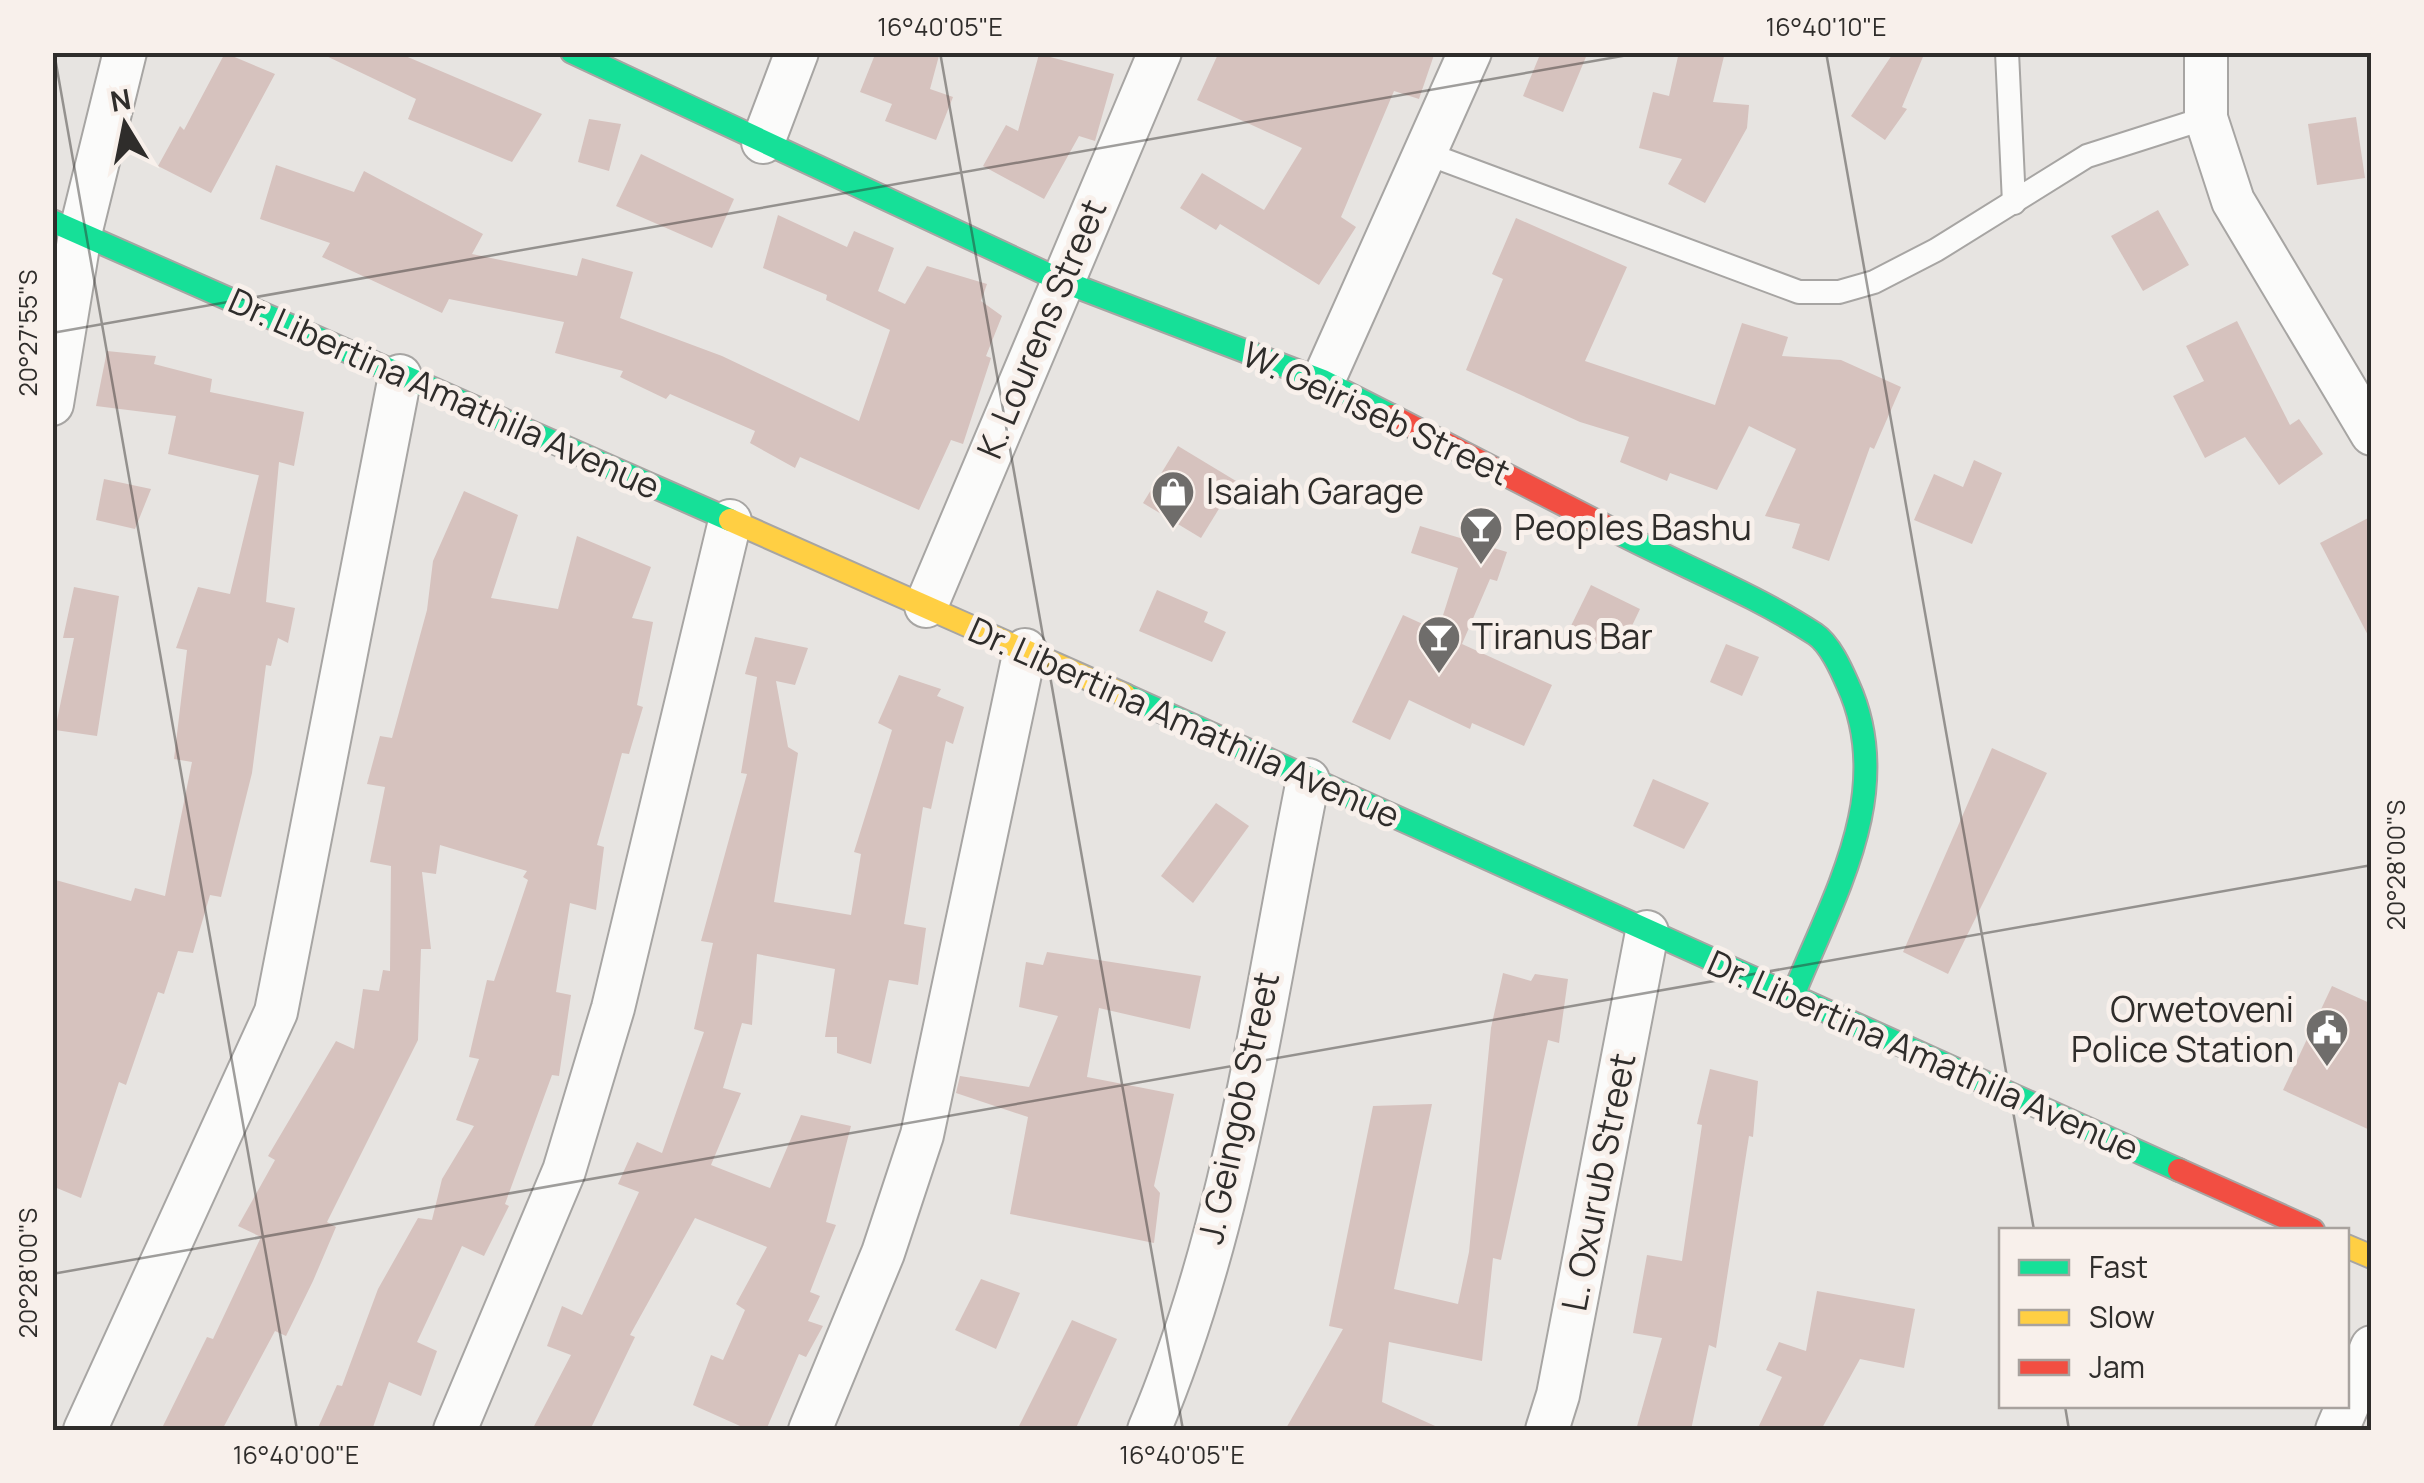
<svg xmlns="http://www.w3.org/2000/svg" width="2424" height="1483" font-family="Manrope,sans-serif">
<rect width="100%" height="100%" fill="#e7e4e1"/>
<g fill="#d6c2be">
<polygon points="318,52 396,52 542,114 512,162 408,119 416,99"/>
<polygon points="876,52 940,52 930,89 953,97 936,140 885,121 892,104 860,92"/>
<polygon points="1219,52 1435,52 1419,99 1394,91 1341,217 1356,227 1319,285 1220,224 1216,230 1180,208 1202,173 1264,210 1302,148 1197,100"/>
<polygon points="1541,52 1588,52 1563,112 1523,96"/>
<polygon points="1679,52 1725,52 1713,102 1749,105 1747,128 1705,203 1668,184 1682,159 1639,148 1653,92 1669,96"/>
<polygon points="1894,52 1925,52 1902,107 1907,109 1885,140 1851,116"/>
<polygon points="225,53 275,74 211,193 158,166 180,126 184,130"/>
<polygon points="1039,54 1114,74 1095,141 1079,136 1044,199 983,166 1006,125 1018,131"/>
<polygon points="2356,117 2365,178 2317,185 2308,124"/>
<polygon points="589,119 621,124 609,171 578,162"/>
<polygon points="641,154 734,199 712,248 616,206"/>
<polygon points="276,165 354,192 364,171 483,234 472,254 577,276 582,258 633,272 620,318 722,356 859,421 890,330 826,300 827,295 763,268 778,215 847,247 854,231 894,248 878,291 905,304 927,266 987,284 981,301 1002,316 986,356 991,358 963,444 951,440 919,510 800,457 795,468 750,443 755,431 670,394 666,399 620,377 623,371 555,353 564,322 449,299 442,313 322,257 330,243 260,219"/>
<polygon points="2158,210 2189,265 2143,291 2111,236"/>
<polygon points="1516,218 1627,267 1585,361 1715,405 1742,323 1788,337 1782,356 1841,360 1901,387 1874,449 1870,447 1829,561 1792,548 1800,524 1765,516 1796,449 1749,426 1717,490 1670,473 1667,481 1620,462 1629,437 1580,422 1466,370 1503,279 1492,274"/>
<polygon points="2237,321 2290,425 2299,419 2323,454 2279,485 2245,437 2205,458 2173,396 2204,381 2186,346"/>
<polygon points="107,351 156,356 154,364 212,379 210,392 304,412 294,466 279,462 266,602 295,608 288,643 278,638 271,666 266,665 252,773 221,897 210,895 193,953 178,951 164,994 158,992 126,1085 119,1082 81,1198 52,1186 52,879 131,901 135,888 165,896 192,762 174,759 187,650 176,648 198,587 230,594 259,475 266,477 168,454 176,416 96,406"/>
<polygon points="1178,446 1236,481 1201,538 1143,503"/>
<polygon points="1974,460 2002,473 1972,544 1914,520 1934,474 1963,487"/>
<polygon points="104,479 151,489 135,529 96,520"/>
<polygon points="464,491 518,515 491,598 558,609 577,536 651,567 632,618 653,622 637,705 643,707 629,754 622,753 597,845 604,847 596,910 570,903 556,992 571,995 559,1076 552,1075 505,1204 509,1206 484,1256 462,1246 417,1342 437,1351 421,1396 389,1382 372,1430 317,1430 337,1385 342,1386 378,1289 418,1218 432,1220 442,1179 474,1126 456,1120 479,1059 469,1057 487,980 494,981 528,880 523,877 527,871 440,845 436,874 422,872 431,949 421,949 418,1040 327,1222 336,1227 313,1281 286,1336 275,1331 222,1430 161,1430 207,1337 213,1339 261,1237 238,1226 275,1160 268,1156 336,1041 354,1049 363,989 379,991 383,970 390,971 391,866 370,862 385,787 367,784 380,736 392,738 427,610 433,561"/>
<polygon points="2372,516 2372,643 2320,543"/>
<polygon points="1420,526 1507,552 1497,581 1490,579 1462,644 1552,685 1524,746 1472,723 1470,729 1409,700 1390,740 1352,722 1403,615 1438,631 1458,568 1411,553"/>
<polygon points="1591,585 1640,609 1619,653 1568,632"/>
<polygon points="74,587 119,596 97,736 55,730 74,638 63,638"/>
<polygon points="1157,590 1208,612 1204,622 1226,632 1212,662 1139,631"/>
<polygon points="755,637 808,648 795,685 776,681 788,747 798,753 774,902 851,915 861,854 854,852 892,730 878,723 899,675 941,689 937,696 964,707 953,744 946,741 931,809 923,807 904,924 926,928 918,985 889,980 871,1064 837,1053 837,1037 825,1037 835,969 757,954 752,1025 742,1023 723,1088 741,1093 711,1165 770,1188 801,1115 851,1126 826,1222 836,1225 810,1292 820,1296 808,1321 823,1326 806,1357 799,1354 766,1430 749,1430 693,1405 711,1355 723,1360 745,1310 736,1304 767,1247 695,1218 630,1335 635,1337 590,1430 532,1430 571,1355 547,1346 562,1306 582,1315 639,1192 618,1184 637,1142 662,1153 704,1032 694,1029 713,943 701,941 747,774 741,773 757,677 745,674"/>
<polygon points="1726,644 1759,657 1742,696 1710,682"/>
<polygon points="1992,748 2047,773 1948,974 1903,952"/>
<polygon points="1653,779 1709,803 1684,849 1633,826"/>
<polygon points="1216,803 1249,826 1193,903 1161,876"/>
<polygon points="1047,952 1201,976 1190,1029 1099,1008 1087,1077 1174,1094 1154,1186 1160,1193 1154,1243 1010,1214 1028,1117 956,1093 960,1076 1029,1087 1058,1016 1019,1007 1026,962 1043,965"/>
<polygon points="1503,973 1531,981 1535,974 1568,979 1559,1043 1548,1040 1501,1260 1493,1258 1482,1361 1389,1342 1382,1402 1444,1430 1285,1430 1343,1329 1329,1326 1373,1106 1432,1104 1394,1289 1458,1304 1469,1252 1491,1028"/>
<polygon points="2332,986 2372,1004 2372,1131 2283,1090"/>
<polygon points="1710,1069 1758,1081 1753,1137 1749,1136 1716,1348 1709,1345 1691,1430 1636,1430 1662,1338 1633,1333 1647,1255 1682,1261 1702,1125 1697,1124"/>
<polygon points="981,1279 1020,1293 996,1349 955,1330"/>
<polygon points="1817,1291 1915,1309 1904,1368 1860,1359 1821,1430 1757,1430 1782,1377 1766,1370 1779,1342 1806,1351"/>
<polygon points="1072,1320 1117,1339 1075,1430 1017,1430"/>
</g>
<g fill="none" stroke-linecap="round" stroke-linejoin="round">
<g stroke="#a7a5a3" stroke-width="26">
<g id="lane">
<polyline points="2007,52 2014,203"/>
<polyline points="1428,154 1799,292 1839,292 1874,282 1936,250 2087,156 2206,118"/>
</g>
</g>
<g stroke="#a7a5a3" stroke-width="46">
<g id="street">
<polyline points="2206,52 2206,118 2233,201 2372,434"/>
<polyline points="763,142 797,52"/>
<polyline points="1323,381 1470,52"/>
<polyline points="52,404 80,234 125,52"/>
<polyline points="926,606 1160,52"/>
<polyline points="85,1430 276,1012 400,376"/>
<polyline points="455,1430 564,1171 613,1008 730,521"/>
<polyline points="810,1430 883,1253 922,1135 1025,650"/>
<path d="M1149,1430C1236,1225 1264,997 1308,780"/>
<polyline points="1547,1430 1558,1395 1647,932"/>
<polyline points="2337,1430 2372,1347"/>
</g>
</g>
<g stroke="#a7a5a3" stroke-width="26">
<g id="fast">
<polyline points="572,52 1062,281 1323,381 1392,416"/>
<polyline points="52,221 730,520"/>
<path d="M1617,532C1682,566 1754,594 1815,634C1830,644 1841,669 1848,685C1897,793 1832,898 1792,998"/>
<polyline points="1125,695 2179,1170"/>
</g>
</g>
<g stroke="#a7a5a3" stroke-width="26">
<g id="slow">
<polyline points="730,520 1125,695"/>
<polyline points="2346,1246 2372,1257"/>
</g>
</g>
<g stroke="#a7a5a3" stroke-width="26">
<g id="jam">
<polyline points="1392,416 1617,532"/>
<polyline points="2179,1170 2313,1230"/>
</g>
</g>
<use href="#lane" stroke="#fbfbfa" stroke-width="22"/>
<use href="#street" stroke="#fbfbfa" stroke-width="42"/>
<use href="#fast" stroke="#16e098" stroke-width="22"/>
<use href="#slow" stroke="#ffcf43" stroke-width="22"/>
<use href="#jam" stroke="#f24e42" stroke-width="22"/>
</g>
<path fill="none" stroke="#2f2d2b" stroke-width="2.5" stroke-opacity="0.45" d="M54,52L297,1430M940,52L1183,1430M1826,52L2034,1230M52,333L1645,52M52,1274L2372,865M2065,1406L2069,1430"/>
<defs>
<g id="shop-pin" transform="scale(2.25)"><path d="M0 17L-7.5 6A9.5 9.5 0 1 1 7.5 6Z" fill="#6f6d6b" stroke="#f8f0eb"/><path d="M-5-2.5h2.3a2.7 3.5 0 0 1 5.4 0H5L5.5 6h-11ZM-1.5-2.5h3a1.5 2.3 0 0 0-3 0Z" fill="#fff"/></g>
<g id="bar-pin" transform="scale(2.25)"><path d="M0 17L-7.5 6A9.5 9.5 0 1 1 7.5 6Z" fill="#6f6d6b" stroke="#f8f0eb"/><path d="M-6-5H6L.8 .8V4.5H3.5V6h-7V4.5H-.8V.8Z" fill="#fff"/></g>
<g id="civic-pin" transform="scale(2.25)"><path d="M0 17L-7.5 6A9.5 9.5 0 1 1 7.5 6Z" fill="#6f6d6b" stroke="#f8f0eb"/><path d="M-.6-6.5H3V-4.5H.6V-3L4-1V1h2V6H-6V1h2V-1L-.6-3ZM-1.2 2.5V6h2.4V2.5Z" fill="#fff"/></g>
</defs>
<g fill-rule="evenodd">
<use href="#shop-pin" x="1173" y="492"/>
<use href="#bar-pin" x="1481" y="528"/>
<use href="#bar-pin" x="1439" y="637"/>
<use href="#civic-pin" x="2327" y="1030"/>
</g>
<g text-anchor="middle" stroke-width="10" stroke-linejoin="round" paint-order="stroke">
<g font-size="35" fill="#2f2d2b" stroke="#f8f0eb">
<text transform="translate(1042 329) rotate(-67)" y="12">K. Lourens Street</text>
<text transform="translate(444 394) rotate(24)" y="12">Dr. Libertina Amathila Avenue</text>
<text transform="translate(1376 414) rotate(25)" y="12">W. Geiriseb Street</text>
<text transform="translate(1184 723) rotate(24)" y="12">Dr. Libertina Amathila Avenue</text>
<text transform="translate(1923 1056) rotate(24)" y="12">Dr. Libertina Amathila Avenue</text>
<text transform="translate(1239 1108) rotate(-78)" y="12">J. Geingob Street</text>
<text transform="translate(1599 1182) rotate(-79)" y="12">L. Oxurub Street</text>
</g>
<g font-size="35" fill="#2f2d2b" stroke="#f8f0eb" text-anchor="start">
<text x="1206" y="504">Isaiah Garage</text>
<text x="1514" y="540">Peoples Bashu</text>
<text x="1472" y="649">Tiranus Bar</text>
<text x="2294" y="1022" text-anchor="end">Orwetoveni<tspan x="2294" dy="40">Police Station</tspan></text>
</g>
</g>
<rect width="2424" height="1483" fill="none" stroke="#f8f0eb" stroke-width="110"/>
<rect x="1999" y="1228" width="350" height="180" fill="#f8f0eb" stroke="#a8a29e" stroke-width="2.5"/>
<rect x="2019" y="1260" width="50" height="15" fill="#16e098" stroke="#a8a29e" stroke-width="2.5"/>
<text x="2089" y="1278" font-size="30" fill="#2f2d2b">Fast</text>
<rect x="2019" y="1310" width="50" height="15" fill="#ffcf43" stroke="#a8a29e" stroke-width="2.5"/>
<text x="2089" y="1328" font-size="30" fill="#2f2d2b">Slow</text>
<rect x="2019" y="1360" width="50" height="15" fill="#f24e42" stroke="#a8a29e" stroke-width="2.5"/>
<text x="2089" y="1378" font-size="30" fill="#2f2d2b">Jam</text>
<g transform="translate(125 125) rotate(350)" stroke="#f8f0eb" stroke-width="8" paint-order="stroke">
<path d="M0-8L18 38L0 25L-18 38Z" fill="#2f2d2b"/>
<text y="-15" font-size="28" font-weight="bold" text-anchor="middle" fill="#2f2d2b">N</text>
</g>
<rect x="55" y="55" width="2314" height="1373" fill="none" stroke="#2f2d2b" stroke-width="4"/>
<g font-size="25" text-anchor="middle" fill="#2f2d2b">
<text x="940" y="36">16°40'05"E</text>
<text x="1826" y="36">16°40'10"E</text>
<text transform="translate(28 333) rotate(-90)" y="9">20°27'55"S</text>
<text transform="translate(2396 865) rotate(-90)" y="9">20°28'00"S</text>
<text transform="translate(28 1273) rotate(-90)" y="9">20°28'00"S</text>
<text x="296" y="1464">16°40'00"E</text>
<text x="1182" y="1464">16°40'05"E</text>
</g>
</svg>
